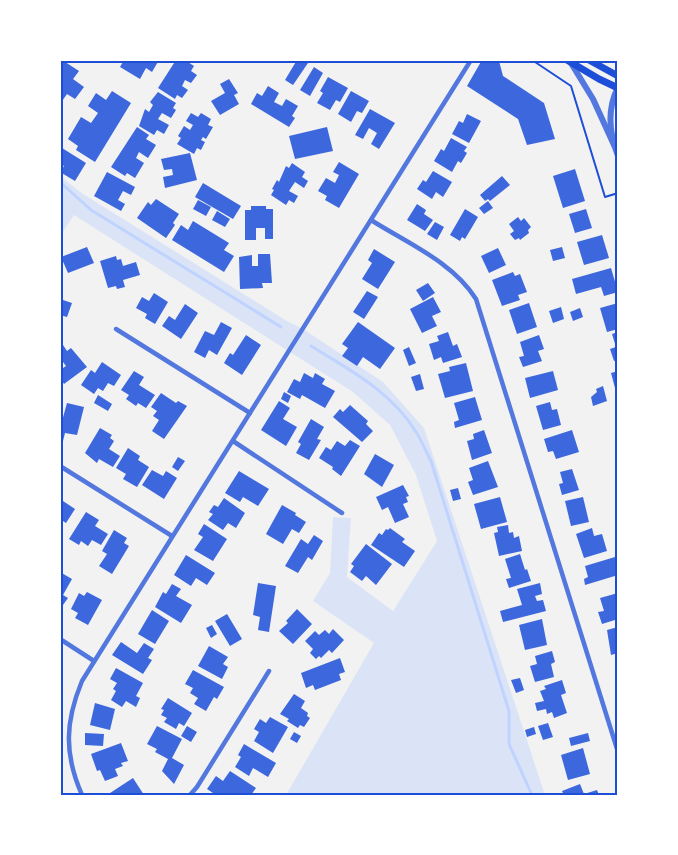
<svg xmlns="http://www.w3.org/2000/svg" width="678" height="855" font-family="'Asap Condensed',sans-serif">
<rect width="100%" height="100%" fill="#f2f2f2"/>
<polygon fill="#dbe4f7" points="60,176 83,194 287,321 303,329 383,382 424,428 545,795 286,795 374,643 313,601 330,573 333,517 351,518 347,577 393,611 437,541 416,475 390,425 353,392 74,215 60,236"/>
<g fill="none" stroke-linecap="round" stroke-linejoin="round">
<g stroke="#bfd3fe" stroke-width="3">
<polyline points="60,182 91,210 281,327"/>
<path d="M311,346C350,370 392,392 416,432C422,441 426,452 431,461L509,711V744L532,795"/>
</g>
</g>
<g fill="#3d67dc">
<polygon points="62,60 79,71 73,79 84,87 75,99 67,94 60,104 60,63"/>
<polygon points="124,60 159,60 152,72 146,68 140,79 120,67"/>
<polygon points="176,60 185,60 194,66 191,71 197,75 191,83 185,80 182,86 188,90 182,98 177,95 175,99 158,88"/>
<polygon points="297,60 303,60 308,63 293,85 285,80"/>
<polygon points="482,60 499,61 503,76 544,103 555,139 527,145 518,119 467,86"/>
<polygon points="314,67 323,73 310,96 300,90"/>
<polygon points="328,77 348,88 340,102 336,100 330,110 317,103 323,93 320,91"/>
<polygon points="229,79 238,93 234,95 239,104 220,115 211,101 225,93 220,84"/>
<polygon points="268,86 279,93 274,102 282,106 286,99 298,106 292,116 295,118 289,127 251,104 257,93 262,96"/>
<polygon points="112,91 131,103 95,162 76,150 78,146 68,139 81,117 91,123 98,113 88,106 96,93 106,100"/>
<polygon points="351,91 369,101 362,113 357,111 351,122 338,114"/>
<polygon points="158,92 176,103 173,108 176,110 171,118 162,113 158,119 169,125 164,134 157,130 154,135 139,126 145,109 149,112 153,105 150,102"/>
<polygon points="370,109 395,123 379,149 371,144 377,133 369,128 363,139 355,135"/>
<polygon points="191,113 198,117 201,113 211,119 208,125 213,127 206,139 203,137 201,140 205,142 201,150 197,148 194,154 177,144 181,138 178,136 184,126 190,130 193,125 186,121"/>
<polygon points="467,114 481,121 469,143 452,134 459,121 463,123"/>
<polygon points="137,127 149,135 146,139 156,145 148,158 139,152 136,158 144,163 135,178 127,173 125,176 111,167"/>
<polygon points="327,127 333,151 295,159 289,136"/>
<polygon points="451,138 467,147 464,151 467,153 461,163 458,161 452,172 434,161 441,149 444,151"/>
<polygon points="62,148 86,163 75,181 60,172 64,166 60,164 60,152"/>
<polygon points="190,153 197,180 165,188 163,177 173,175 172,169 164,170 161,159"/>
<polygon points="339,162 359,174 339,208 325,200 327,196 318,191 326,178 335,183 339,175 333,172"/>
<polygon points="292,163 305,172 302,177 308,181 304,188 295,182 289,191 298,196 294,203 289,200 286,205 271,195 274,190 272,189 277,180 279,182 286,166 289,168"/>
<polygon points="575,169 585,201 563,208 553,176"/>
<polygon points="433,171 452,182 443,197 436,192 432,199 417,189 423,180 426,182"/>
<polygon points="107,172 135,187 131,195 123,191 118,200 125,204 121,211 94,196"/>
<polygon points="502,176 510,185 490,201 488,199 485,201 480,195"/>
<polygon points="203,183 241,206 233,219 195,197"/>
<polygon points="156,199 179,214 173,223 175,225 166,238 137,218 148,202 151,205"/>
<polygon points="198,200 211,207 206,216 193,209"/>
<polygon points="488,201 493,208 484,214 479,208"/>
<polygon points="417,204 426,210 424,214 433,220 425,231 407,220"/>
<polygon points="251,206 266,206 266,209 273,209 273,239 265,239 265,228 256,228 256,240 245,240 245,210 251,210"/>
<polygon points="465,209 478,217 465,239 462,237 460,241 450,235"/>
<polygon points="586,209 592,228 575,233 569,214"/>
<polygon points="217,211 230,219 225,227 212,220"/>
<polygon points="518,217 521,221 524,218 531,227 528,230 529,233 520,240 519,238 515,240 510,234 514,231 509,224"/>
<polygon points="193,221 229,243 224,250 234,256 224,272 172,240 181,225 188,230"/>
<polygon points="435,222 444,227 437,240 427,234"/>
<polygon points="602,235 609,258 584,265 577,242"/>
<polygon points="87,247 94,263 68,273 61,257"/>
<polygon points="562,247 565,258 553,261 550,250"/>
<polygon points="498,248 506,265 489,273 481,256"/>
<polygon points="374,249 395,262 378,289 362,279 372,263 368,260"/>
<polygon points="258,254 270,254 272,283 262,283 263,288 240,289 239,257 252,255 252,266 258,266"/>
<polygon points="116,256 117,260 121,259 123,266 136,262 140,275 123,280 125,287 117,289 116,286 108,288 100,261"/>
<polygon points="611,268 618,292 604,296 601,287 576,294 572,279"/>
<polygon points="513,272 515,276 520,274 527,292 518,295 520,300 502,306 492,280"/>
<polygon points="428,283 435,293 423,301 416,290"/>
<polygon points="367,291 378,297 364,319 353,312"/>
<polygon points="154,293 168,302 155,324 145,318 147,314 136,308 142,297 149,301"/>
<polygon points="433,297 441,312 432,316 437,326 422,333 410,309"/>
<polygon points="60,299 72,303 67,317 60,315"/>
<polygon points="529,303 537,327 517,334 509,310"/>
<polygon points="618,303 618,329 607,332 600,308"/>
<polygon points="185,304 198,313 181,339 162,326 169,316 175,320"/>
<polygon points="561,307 564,319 553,323 549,311"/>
<polygon points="580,308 583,317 573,321 570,312"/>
<polygon points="221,322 232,328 217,355 209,350 205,358 194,352 205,331 214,335"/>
<polygon points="358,322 395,348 380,369 363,357 357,366 342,356 348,348 342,344"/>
<polygon points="448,332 453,346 457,344 462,357 443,363 441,357 434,360 429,344 439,341 437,336"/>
<polygon points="618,332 618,360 614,361 610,349 616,347 612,334"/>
<polygon points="246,335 261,345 242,375 224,363 230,353 233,355"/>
<polygon points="539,335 544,349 538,351 542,361 523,367 519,357 524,356 520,342"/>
<polygon points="63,345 67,351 71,348 87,367 64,384 60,378 60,370 66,366 60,358 60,348"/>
<polygon points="409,347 416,363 409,366 403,350"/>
<polygon points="102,362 121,375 114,386 108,383 103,391 98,388 94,394 81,385 91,370 95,373"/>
<polygon points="466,363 473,391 445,398 438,374 450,371 449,367"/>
<polygon points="134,371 144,377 139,385 155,395 146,408 138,403 136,406 126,399 129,395 121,390"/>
<polygon points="553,371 558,390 530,398 525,378"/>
<polygon points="618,371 618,387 615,388 611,373"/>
<polygon points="304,373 313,378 315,373 325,379 322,384 335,391 325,408 302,395 300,399 287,392 294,379 300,382"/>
<polygon points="420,374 424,389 416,391 411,377"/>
<polygon points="603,386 607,401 593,406 591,397 597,392 596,389"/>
<polygon points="284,392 291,396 288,403 281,399"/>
<polygon points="161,393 176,403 178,401 187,406 164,439 152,431 159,420 153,416 157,411 151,407"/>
<polygon points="98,395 112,404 108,411 94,403"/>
<polygon points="475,397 482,420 455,428 454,422 459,420 454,403"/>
<polygon points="279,401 290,408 283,419 297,427 286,446 261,430"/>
<polygon points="550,402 552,410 557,409 561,425 543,430 536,406"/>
<polygon points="67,403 84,407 77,435 65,433 63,441 60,440 60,420 62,421"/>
<polygon points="350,405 368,421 366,424 373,431 362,442 333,417 340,409 343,412"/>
<polygon points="311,419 324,427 317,439 321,440 309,460 296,453 301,444 298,442"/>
<polygon points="100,428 112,435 110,438 114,441 109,449 120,456 113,467 99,459 97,463 85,453"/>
<polygon points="484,430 492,453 472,460 467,441 474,439 473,434"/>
<polygon points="572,430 579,452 556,459 553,451 548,452 544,439"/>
<polygon points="350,440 360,446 341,476 332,469 333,467 319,458 326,447 331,450 337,441 345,446"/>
<polygon points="128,448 140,456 138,460 149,467 137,487 123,479 126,474 116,468"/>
<polygon points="375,454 394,465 382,487 364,474"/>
<polygon points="178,457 185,461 178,471 172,467"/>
<polygon points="488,461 498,487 473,495 468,482 473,480 469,468"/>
<polygon points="572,469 579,490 562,495 559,484 563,483 560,472"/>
<polygon points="152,470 163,476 166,471 177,478 164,499 142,485"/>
<polygon points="239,471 269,489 258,506 243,497 240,502 225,493"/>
<polygon points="403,485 409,496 406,497 408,502 403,504 409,517 395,523 388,507 382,510 376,497"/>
<polygon points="458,488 461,499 453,501 450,490"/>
<polygon points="500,497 507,522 481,529 474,504"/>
<polygon points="583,497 589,522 571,526 565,501"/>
<polygon points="224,498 245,513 236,528 228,523 223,530 208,520 213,514 209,512 214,505 218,507"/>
<polygon points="60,499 75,509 66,523 60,519"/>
<polygon points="282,505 296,513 295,515 306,522 299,533 292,529 283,544 266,534"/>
<polygon points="86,512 99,520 95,526 108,534 101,545 92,540 88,546 81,541 79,545 69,539"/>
<polygon points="204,524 227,539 213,561 194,550 203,537 198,534"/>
<polygon points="508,525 509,533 513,532 514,538 519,536 522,551 499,556 494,533 498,532 497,527"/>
<polygon points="390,528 405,539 402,542 415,551 404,567 371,545 379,533 382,535 386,529 388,530"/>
<polygon points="592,528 594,536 602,534 607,551 584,558 576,534"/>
<polygon points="114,530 127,538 124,543 129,546 112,574 99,566 107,554 102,551"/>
<polygon points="314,535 323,541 312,560 308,557 298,573 285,566 301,539 308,544"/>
<polygon points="366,544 392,564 376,585 366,576 362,581 350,572 354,566 351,564"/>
<polygon points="520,554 525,570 527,569 531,581 509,588 506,579 511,578 505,559"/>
<polygon points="186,555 215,573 207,585 196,578 191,586 174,575"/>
<polygon points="615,557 618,575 585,585 584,579 588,577 585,566"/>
<polygon points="60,572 72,579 63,595 68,598 63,605 60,604"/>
<polygon points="258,583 276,586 269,632 258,630 260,617 253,615"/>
<polygon points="540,583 542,594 535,596 537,601 543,600 546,611 503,622 500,611 522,605 517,589"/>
<polygon points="172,584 181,589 176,596 192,605 181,623 155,607 163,592 166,594"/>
<polygon points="87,592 102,600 88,625 75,618 78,613 71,609 79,593 84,596"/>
<polygon points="618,593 618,619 602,624 598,612 604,611 600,598"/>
<polygon points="297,609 312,624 293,644 279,631 288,623 286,621"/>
<polygon points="152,610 169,621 155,644 138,634"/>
<polygon points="227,614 242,639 230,646 215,621"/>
<polygon points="542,619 547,645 525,650 519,625"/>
<polygon points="212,625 217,634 211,638 206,628"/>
<polygon points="618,627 618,653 611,655 607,630"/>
<polygon points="333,629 344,640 332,653 329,650 321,658 319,656 316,659 310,653 313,649 305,641 315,631 319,635 325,630 329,634"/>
<polygon points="121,642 137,653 144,643 154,649 148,658 152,660 143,674 112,655"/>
<polygon points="209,646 228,657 223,664 228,667 222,679 198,666"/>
<polygon points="552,651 555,662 551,664 554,677 535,682 530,666 537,664 535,656"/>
<polygon points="340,658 345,672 339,674 341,680 315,690 313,685 306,688 301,673"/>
<polygon points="116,668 143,683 136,696 140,698 136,707 126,701 122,707 111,700 116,691 113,689 117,683 110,679"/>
<polygon points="193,670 224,687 217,699 214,697 206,711 194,704 198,698 190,693 193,688 185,684"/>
<polygon points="520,678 524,690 516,693 511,680"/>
<polygon points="562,680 566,693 561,695 567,713 554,718 552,712 547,714 546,709 537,711 535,703 544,701 540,691 546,689 544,686"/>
<polygon points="294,694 305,701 301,708 308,713 307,716 310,718 304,727 300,725 298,728 287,721 289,719 280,714"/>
<polygon points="168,698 192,713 184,726 179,723 176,729 164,722 167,718 161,715 164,710 161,709"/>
<polygon points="95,703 115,709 110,730 90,725"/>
<polygon points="270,717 288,727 273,753 254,741 259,732 254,729 260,719 266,723"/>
<polygon points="548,723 553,737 543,740 538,726"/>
<polygon points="157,726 182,739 172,758 184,765 174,784 162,771 168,759 155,752 157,749 147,744"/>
<polygon points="187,726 197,732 191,742 181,736"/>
<polygon points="534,727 536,734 527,737 525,730"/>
<polygon points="294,732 301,736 297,743 290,739"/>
<polygon points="85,733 104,734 103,746 85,745"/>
<polygon points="588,733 590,741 571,746 569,738"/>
<polygon points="121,743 128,761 121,763 123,766 115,769 118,776 105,781 100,770 97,771 91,754"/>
<polygon points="244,744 276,763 268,777 253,768 249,776 235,767 241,757 238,755"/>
<polygon points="583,748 590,774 568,780 561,755"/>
<polygon points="230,771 256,788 251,795 216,795 207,789 216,776 223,781"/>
<polygon points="133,778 144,795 107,795"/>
<polygon points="580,784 584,794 597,790 599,795 564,795 562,791"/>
</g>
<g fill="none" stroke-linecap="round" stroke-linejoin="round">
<polyline stroke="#1d4ed8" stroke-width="2" points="532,60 571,86 605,197 618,193"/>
<g stroke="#5277de" stroke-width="4.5">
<path d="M371,220C407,243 453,262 476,299L618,752"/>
<polyline points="116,329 250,413"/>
<polyline points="233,441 342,513"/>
<polyline points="60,466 172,536"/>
<polyline points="60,639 94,661"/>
<path d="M82,795C64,754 65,722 82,681L471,60"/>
<polyline points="190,795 197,787 269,671"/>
</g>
<g stroke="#5277de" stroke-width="6">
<polyline points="571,63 593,99 614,145"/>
<path d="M618,87C607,109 609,133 618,156"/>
</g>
<g stroke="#1d4ed8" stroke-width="7">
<polyline points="567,60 599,79 618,88"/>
<polyline points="589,60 618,76"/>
</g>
</g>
<rect width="678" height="855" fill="none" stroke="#ffffff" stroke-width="123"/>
<rect x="62" y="62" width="554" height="732" fill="none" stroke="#1d4ed8" stroke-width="2"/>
</svg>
